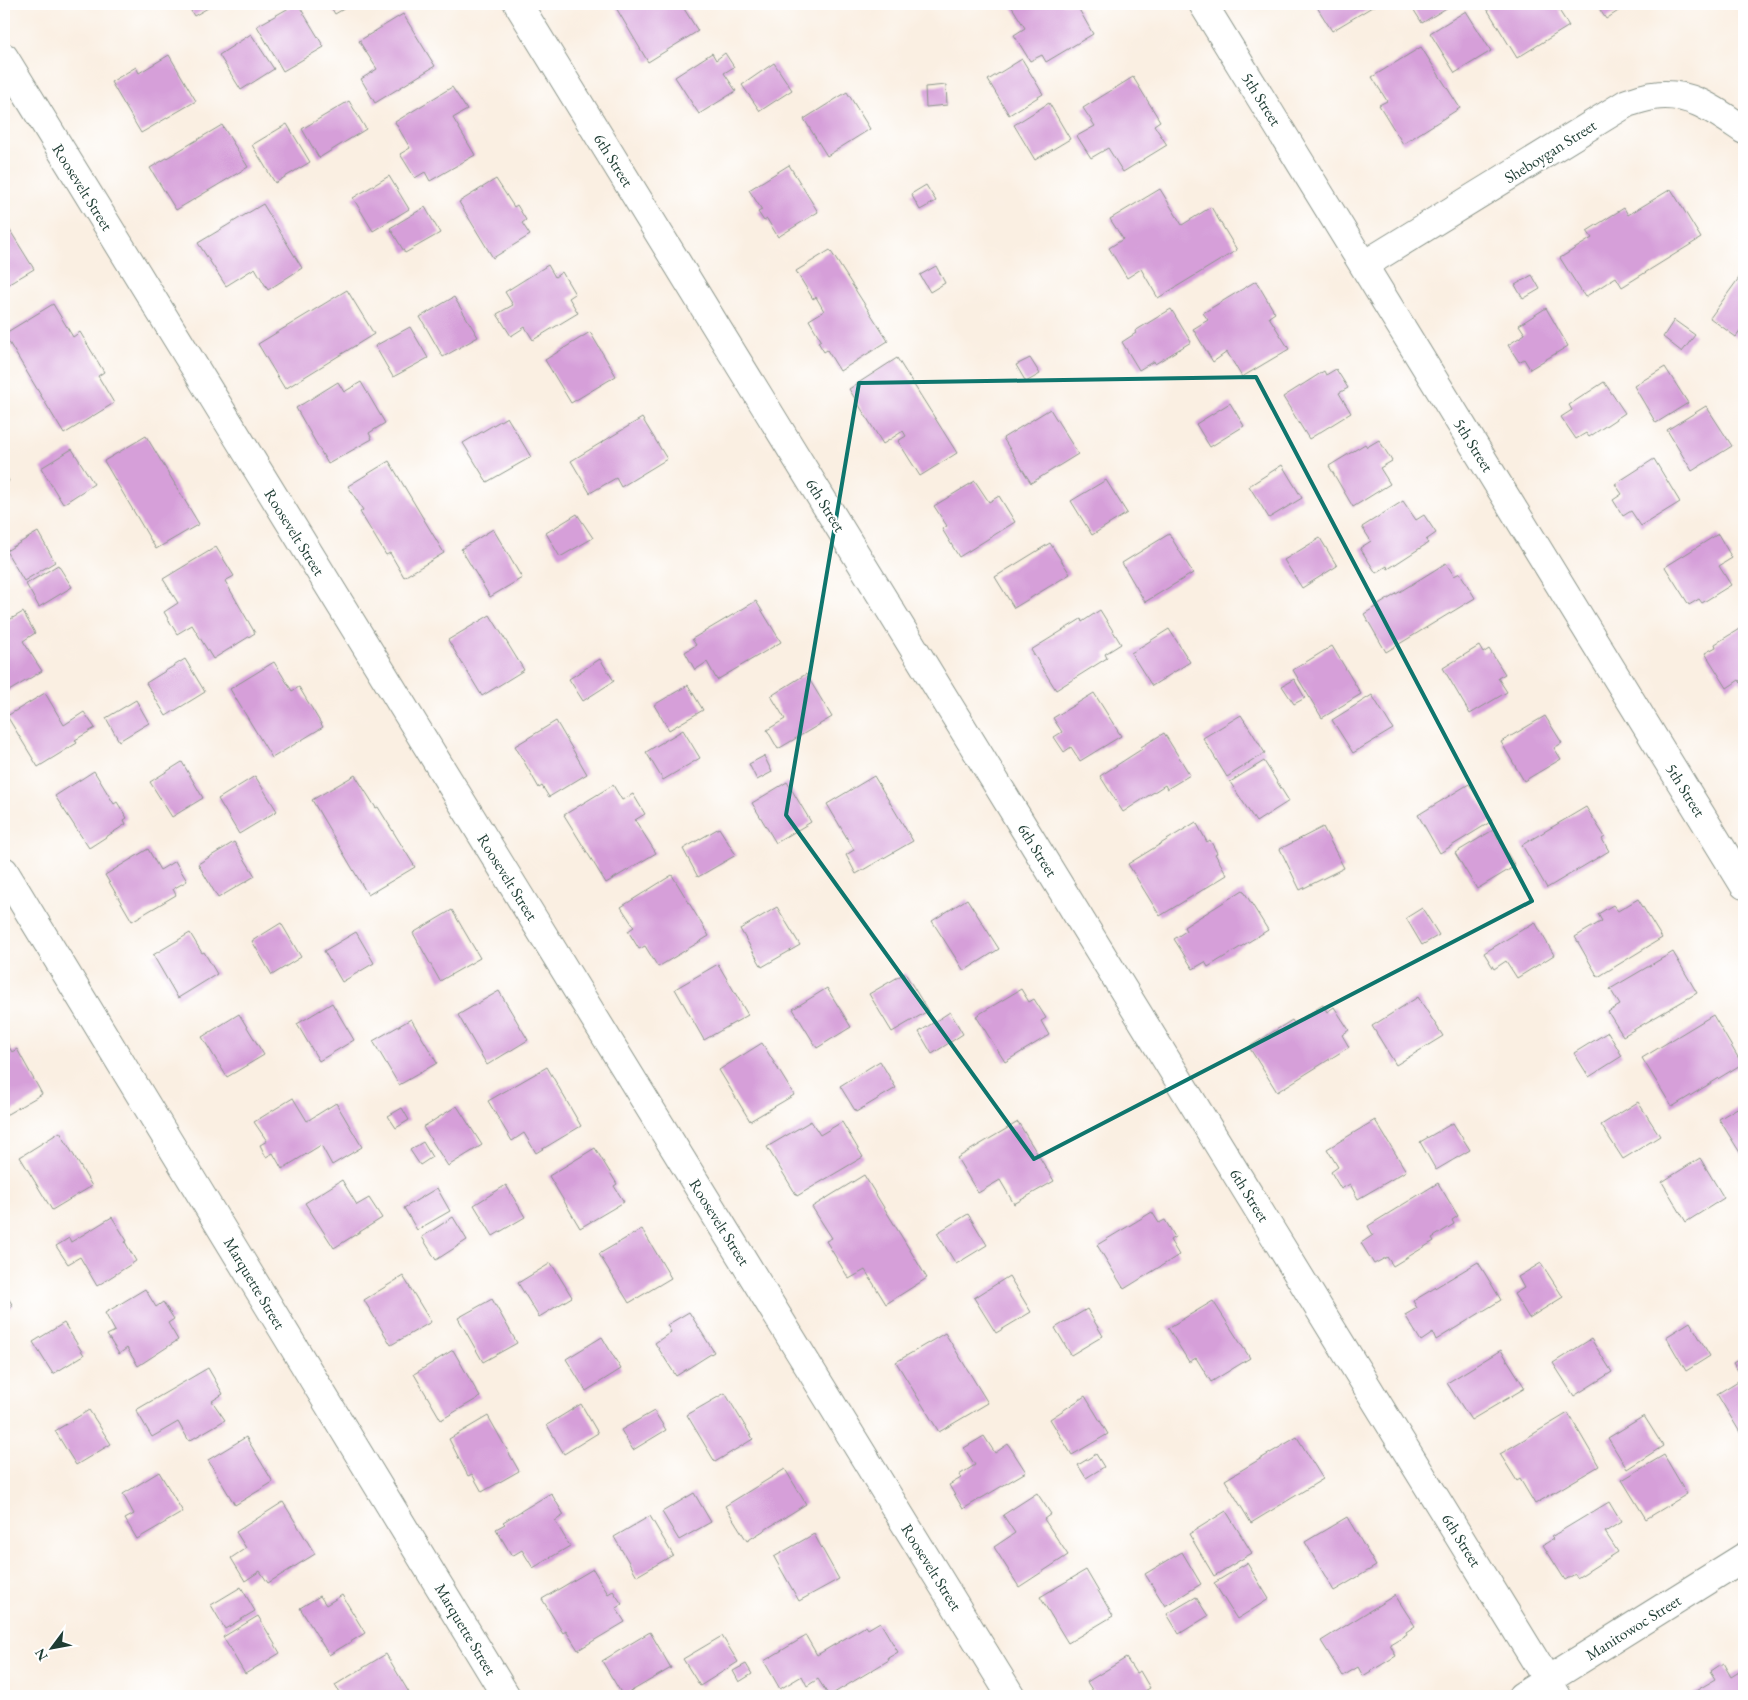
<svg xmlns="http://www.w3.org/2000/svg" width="1748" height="1700" font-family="'EB Garamond',serif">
<rect width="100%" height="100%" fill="#fff"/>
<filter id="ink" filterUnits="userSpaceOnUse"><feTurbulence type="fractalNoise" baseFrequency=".02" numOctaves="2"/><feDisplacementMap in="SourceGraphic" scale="10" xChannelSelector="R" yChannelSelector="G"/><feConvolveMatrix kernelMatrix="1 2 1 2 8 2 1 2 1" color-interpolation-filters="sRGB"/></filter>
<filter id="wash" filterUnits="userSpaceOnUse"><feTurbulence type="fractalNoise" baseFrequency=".0096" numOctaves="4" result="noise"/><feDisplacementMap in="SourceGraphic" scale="20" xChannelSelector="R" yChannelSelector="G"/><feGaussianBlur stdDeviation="1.12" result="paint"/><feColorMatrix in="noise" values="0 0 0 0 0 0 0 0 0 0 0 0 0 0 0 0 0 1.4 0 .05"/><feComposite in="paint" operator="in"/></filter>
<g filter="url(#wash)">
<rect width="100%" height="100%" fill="#faefe2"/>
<g id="blocks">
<g fill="#d69fd9">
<polygon points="187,4 215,4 194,16"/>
<polygon points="296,4 298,4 324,47 283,71 257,26"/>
<polygon points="329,4 352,4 335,14"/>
<polygon points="619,4 681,4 698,31 648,62 615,6"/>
<polygon points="1010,4 1076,4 1093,34 1046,62 1042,55 1030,61 1014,35 1025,28"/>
<polygon points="1315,4 1377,4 1332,31"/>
<polygon points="1410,4 1453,4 1422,23"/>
<polygon points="1484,4 1555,4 1569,26 1517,58"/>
<polygon points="1596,4 1629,4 1606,19"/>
<polygon points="1466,11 1491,51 1455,73 1430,33"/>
<polygon points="403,14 435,66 375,103 361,79 377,69 359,41"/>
<polygon points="251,34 274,69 241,90 219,55"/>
<polygon points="1421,47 1460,108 1403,144 1379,105 1387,101 1372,77"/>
<polygon points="712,53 716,60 725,53 734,67 724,73 736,91 699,114 675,77"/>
<polygon points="169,55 196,101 141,133 111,82 136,67 139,73"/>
<polygon points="1022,59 1043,94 1009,115 988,80"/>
<polygon points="774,63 792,90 760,111 742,85"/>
<polygon points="1133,77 1160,121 1154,125 1167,145 1123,172 1108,148 1091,158 1077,136 1095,126 1083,108"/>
<polygon points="946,85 947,105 926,107 925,87"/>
<polygon points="452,87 467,110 453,118 475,155 430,181 425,172 415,178 400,154 410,148 395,122"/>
<polygon points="847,92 870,129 827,156 804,119"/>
<polygon points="349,101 366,129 319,158 302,129"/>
<polygon points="1049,103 1070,139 1035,160 1014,125"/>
<polygon points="287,124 310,162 275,183 252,145"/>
<polygon points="222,125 248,167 176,210 150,168"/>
<polygon points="789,165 818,212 778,237 767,219 764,221 758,212 762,210 749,190"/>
<polygon points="389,176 409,209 373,231 353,198"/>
<polygon points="496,179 514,207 517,205 526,220 522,223 530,235 493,258 459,202"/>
<polygon points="926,185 936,201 920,210 911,194"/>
<polygon points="1160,189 1182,225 1211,207 1237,250 1158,298 1141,269 1127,278 1109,248 1123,239 1110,219"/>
<polygon points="1671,189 1701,238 1622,287 1616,277 1585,297 1560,258 1592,238 1587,231 1624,208 1628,215"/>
<polygon points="263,204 302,268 268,290 255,268 226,286 198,243"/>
<polygon points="425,207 440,233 405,253 390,228"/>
<polygon points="6,224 34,269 4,287 4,225"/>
<polygon points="830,250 888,341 840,371 827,350 824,352 818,342 821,340 809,320 824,311 816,297 813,299 796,271"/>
<polygon points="548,265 555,277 562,272 575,294 569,298 578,313 533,340 525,327 511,336 497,314 513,305 505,292"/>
<polygon points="936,266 945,283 930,292 920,275"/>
<polygon points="1744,271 1744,326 1736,337 1710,318"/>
<polygon points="1532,275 1540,289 1523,299 1515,285"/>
<polygon points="1256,281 1275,313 1269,317 1289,349 1242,377 1227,352 1213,362 1193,329 1208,320 1203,313"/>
<polygon points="347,290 374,334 285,389 258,344"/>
<polygon points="454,297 478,337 443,357 420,317"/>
<polygon points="53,304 73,337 80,332 104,372 98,376 114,403 64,434 4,334"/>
<polygon points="1546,308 1568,346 1530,369 1524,359 1519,362 1508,345 1525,334 1519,325"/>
<polygon points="1171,309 1191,342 1155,364 1154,361 1139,370 1122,342 1136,333 1135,331"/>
<polygon points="1674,320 1695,335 1682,352 1663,337"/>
<polygon points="410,327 428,358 393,377 375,346"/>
<polygon points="590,332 616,376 571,403 545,360"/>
<polygon points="897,358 957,453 920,476 898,441 906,436 903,431 883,444 849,389"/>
<polygon points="1030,358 1040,374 1026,382 1016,365"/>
<polygon points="1665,367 1688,403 1656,423 1634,386"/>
<polygon points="1336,369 1348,388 1339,393 1351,413 1309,439 1283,397 1324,371 1326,375"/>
<polygon points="338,382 344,392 361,382 385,423 369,433 372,439 328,464 296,408"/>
<polygon points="1604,382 1625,413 1589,437 1586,433 1576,439 1561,417 1572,410 1569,405"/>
<polygon points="1230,403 1244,426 1210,447 1196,424"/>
<polygon points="1706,406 1732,446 1692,471 1667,430"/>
<polygon points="1050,409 1078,454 1031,483 1003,438"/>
<polygon points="507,417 531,457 487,482 463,443"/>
<polygon points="642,418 667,459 621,487 616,478 590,493 571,461"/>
<polygon points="146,436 199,524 156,549 104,461"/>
<polygon points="1379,440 1392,461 1380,468 1390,484 1353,507 1329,466 1365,444 1367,447"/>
<polygon points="72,449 94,484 63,504 41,468"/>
<polygon points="1654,459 1680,502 1641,526 1631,511 1623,516 1613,500 1622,494 1615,484"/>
<polygon points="389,461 444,553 404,577 390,553 386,555 360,512 363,510 348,486"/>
<polygon points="1282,465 1302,498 1269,518 1249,486"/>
<polygon points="4,472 9,481 4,485"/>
<polygon points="1106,480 1127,513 1092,535 1071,501"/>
<polygon points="975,481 989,502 999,496 1015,522 959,557 942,529 947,526 934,506"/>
<polygon points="1403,501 1416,520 1424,515 1436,533 1426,540 1428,543 1388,569 1387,566 1376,573 1360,548 1371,541 1362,527"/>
<polygon points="577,514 593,538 560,557 546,533"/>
<polygon points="493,529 522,578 490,597 461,549"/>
<polygon points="38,532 55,562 24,581 6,551"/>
<polygon points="1169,534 1193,573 1145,602 1122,563"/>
<polygon points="1718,534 1732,558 1719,566 1731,585 1702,603 1699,599 1689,605 1665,567"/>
<polygon points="1320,538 1337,566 1302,588 1284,560"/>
<polygon points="1050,543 1070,574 1014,608 995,577"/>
<polygon points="216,547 234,576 225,581 255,633 213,659 192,625 177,634 164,612 178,603 163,579"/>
<polygon points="1446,563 1454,576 1460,573 1475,598 1386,652 1364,614"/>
<polygon points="58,565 72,587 39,607 26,584"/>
<polygon points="756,601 781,642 717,680 707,662 695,670 685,652 696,645 692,639"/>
<polygon points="1100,610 1121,644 1105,654 1107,658 1056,690 1031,650 1081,619 1082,622"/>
<polygon points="23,612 35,633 23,641 42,671 4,694 4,623"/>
<polygon points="490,615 524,670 482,696 448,640"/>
<polygon points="1744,626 1744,681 1741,683 1739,680 1727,688 1705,653 1716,647 1715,644"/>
<polygon points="1169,629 1190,662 1152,686 1131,653"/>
<polygon points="1332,646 1361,694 1322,718 1293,670"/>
<polygon points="1479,646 1483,653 1489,649 1505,674 1498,678 1507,692 1470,714 1443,668"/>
<polygon points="185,659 205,692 166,716 146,683"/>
<polygon points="600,659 614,681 583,701 569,679"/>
<polygon points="274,662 292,691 299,687 323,727 272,758 230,689"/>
<polygon points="806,674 832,717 778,749 767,730 785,719 771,696"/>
<polygon points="1294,679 1305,698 1294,704 1282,686"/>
<polygon points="688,685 703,710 669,730 654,705"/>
<polygon points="45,693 64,725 84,712 95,728 75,740 77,743 38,767 7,716"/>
<polygon points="1094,693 1121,736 1080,761 1071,747 1064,752 1054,737 1062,732 1053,718"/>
<polygon points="1372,695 1393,729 1353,753 1332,720"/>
<polygon points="136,700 149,723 119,741 106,718"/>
<polygon points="1241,715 1265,753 1227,777 1203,738"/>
<polygon points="1545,716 1562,743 1554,748 1561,759 1524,781 1501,742"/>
<polygon points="556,721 587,774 549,797 542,786 539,788 515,746"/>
<polygon points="683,730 700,758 663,780 646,752"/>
<polygon points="1164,733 1190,775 1167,789 1165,785 1123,812 1100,776 1142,749 1141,747"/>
<polygon points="764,756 772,772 757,780 749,764"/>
<polygon points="1264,761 1289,801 1256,822 1230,782"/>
<polygon points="182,762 203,798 172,817 150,782"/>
<polygon points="94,771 114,804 117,802 127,818 124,820 126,824 89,848 55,796"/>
<polygon points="355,775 376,808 378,807 415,867 368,895 312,800"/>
<polygon points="255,776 277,811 239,834 218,799"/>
<polygon points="874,776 913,841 856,874 846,855 854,850 827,804"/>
<polygon points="787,782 811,822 776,843 752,803"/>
<polygon points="1469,784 1492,821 1440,853 1418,815"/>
<polygon points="613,785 622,800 633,794 645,814 635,820 656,853 606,883 564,815"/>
<polygon points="1586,807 1605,837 1602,839 1609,851 1547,888 1522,845"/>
<polygon points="1196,822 1207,842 1210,840 1217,853 1215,854 1227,875 1160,916 1128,864"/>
<polygon points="1323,827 1344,868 1300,890 1280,849"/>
<polygon points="719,828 736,855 698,877 683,849"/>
<polygon points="1493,830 1515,866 1477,889 1455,853"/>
<polygon points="234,842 255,876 218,898 198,864"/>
<polygon points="148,849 160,870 175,861 187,881 173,889 176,895 132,921 105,875"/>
<polygon points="672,875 709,936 658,967 645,946 639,949 628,931 634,927 621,907"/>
<polygon points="1243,890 1268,930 1208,967 1205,962 1193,969 1174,939 1186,931 1184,927"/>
<polygon points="967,899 999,949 964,971 932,921"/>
<polygon points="1638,899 1662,938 1598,977 1575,937 1602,921 1598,914 1613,905 1618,911"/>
<polygon points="777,907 800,945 762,967 740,929"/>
<polygon points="1422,908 1439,935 1422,945 1406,918"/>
<polygon points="452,910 480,958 440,981 413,933"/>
<polygon points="1535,922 1554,955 1517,978 1506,961 1494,969 1484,953"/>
<polygon points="281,923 301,957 272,975 252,941"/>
<polygon points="356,932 374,963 342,982 324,951"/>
<polygon points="190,933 202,953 204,952 217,974 178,998 153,955"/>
<polygon points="1673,952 1697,993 1623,1036 1608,1012 1620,1005 1610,989"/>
<polygon points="718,964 748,1015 704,1040 675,989"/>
<polygon points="905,973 928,1011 892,1032 869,994"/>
<polygon points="827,988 851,1027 817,1048 793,1009"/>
<polygon points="1021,989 1029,1002 1034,999 1046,1018 1041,1021 1049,1035 1005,1062 976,1016"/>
<polygon points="499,991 528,1040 487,1065 458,1015"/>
<polygon points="1418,997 1443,1036 1396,1065 1372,1026"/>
<polygon points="332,1003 354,1040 319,1061 297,1024"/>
<polygon points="1323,1005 1327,1012 1334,1007 1349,1030 1342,1035 1349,1047 1277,1092 1249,1047 1292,1020 1294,1023"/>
<polygon points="950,1012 963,1034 932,1054 919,1032"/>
<polygon points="239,1014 264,1055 227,1077 202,1037"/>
<polygon points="1713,1015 1742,1064 1672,1107 1642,1058"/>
<polygon points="411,1019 437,1063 399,1085 373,1041"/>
<polygon points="1608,1032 1622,1056 1589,1077 1574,1053"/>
<polygon points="4,1038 12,1052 17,1049 42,1094 4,1116"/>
<polygon points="762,1043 794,1095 750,1121 719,1070"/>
<polygon points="880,1061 896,1088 856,1112 840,1086"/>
<polygon points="547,1067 581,1126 536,1153 524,1133 512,1141 488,1101"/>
<polygon points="293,1098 307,1121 336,1103 362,1147 332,1165 321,1145 282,1169 273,1153 266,1157 260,1145 267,1141 254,1122"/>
<polygon points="1638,1102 1660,1136 1623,1159 1601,1125"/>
<polygon points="1744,1104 1744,1159 1719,1119"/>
<polygon points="457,1106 482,1145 448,1166 423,1127"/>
<polygon points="402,1108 409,1120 396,1128 388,1116"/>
<polygon points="1375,1120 1406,1171 1358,1199 1350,1184 1341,1189 1331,1172 1338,1167 1327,1149"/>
<polygon points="811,1121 820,1135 842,1122 863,1157 797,1196 767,1147"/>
<polygon points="1018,1122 1054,1181 1014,1204 1000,1180 978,1193 957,1158"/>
<polygon points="1453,1123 1470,1150 1436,1170 1420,1142"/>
<polygon points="60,1132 92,1186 52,1210 20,1157"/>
<polygon points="423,1142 432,1157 420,1165 410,1150"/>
<polygon points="595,1148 617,1184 614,1186 624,1202 580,1228 549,1176"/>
<polygon points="1700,1158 1724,1198 1686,1222 1662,1182"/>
<polygon points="864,1175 927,1278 886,1304 865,1270 849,1279 826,1241 832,1238 812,1207"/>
<polygon points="342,1180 357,1205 369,1198 382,1218 334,1248 305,1203"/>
<polygon points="1438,1183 1458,1216 1452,1220 1454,1224 1432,1238 1434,1241 1393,1266 1387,1257 1374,1264 1361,1243 1373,1235 1368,1226"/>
<polygon points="506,1185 525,1217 493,1236 474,1205"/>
<polygon points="437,1188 450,1211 417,1230 404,1208"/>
<polygon points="1152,1212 1159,1223 1165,1220 1175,1237 1170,1240 1179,1255 1124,1289 1097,1245"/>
<polygon points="968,1214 987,1245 956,1264 937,1233"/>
<polygon points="112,1217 127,1241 125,1242 136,1261 97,1286 80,1257 68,1264 56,1246 69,1238 71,1242"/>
<polygon points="453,1217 467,1240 436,1260 422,1237"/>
<polygon points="642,1229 671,1278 629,1303 599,1254"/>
<polygon points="1478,1262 1501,1300 1436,1340 1433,1333 1421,1341 1405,1315 1417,1308 1413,1301"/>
<polygon points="551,1263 572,1297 539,1317 518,1283"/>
<polygon points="1541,1263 1563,1297 1529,1318 1514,1294 1524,1288 1518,1277"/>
<polygon points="403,1276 431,1322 391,1345 364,1300"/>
<polygon points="1009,1276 1031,1312 996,1333 974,1298"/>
<polygon points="145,1289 156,1307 163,1302 174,1319 168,1323 178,1340 138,1366 127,1348 119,1354 107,1335 115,1331 105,1313"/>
<polygon points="4,1291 13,1306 4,1312"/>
<polygon points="492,1299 517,1343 483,1362 458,1318"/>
<polygon points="1213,1301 1250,1358 1211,1382 1196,1358 1189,1362 1168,1328"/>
<polygon points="1087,1309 1103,1336 1071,1355 1055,1328"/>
<polygon points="689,1312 714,1352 676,1376 655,1343 671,1332 667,1325"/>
<polygon points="1690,1322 1710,1356 1686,1371 1666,1337"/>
<polygon points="64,1323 84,1355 53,1374 33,1342"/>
<polygon points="945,1333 988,1403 939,1432 896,1362"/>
<polygon points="602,1337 621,1369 586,1391 566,1359"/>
<polygon points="1591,1339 1612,1372 1574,1396 1553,1363"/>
<polygon points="453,1350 480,1397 441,1420 414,1374"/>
<polygon points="1501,1350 1525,1388 1471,1420 1447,1383"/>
<polygon points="1744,1356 1744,1439 1717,1394 1743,1378 1733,1363"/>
<polygon points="208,1368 223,1394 212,1401 225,1420 189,1441 178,1422 152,1437 136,1410"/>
<polygon points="725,1393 753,1439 715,1462 687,1415"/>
<polygon points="1085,1396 1108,1434 1072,1455 1050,1419"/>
<polygon points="581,1404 598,1433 564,1454 547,1425"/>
<polygon points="89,1410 111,1444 76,1465 55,1431"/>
<polygon points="654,1411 666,1430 633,1450 621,1430"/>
<polygon points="1568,1413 1599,1466 1535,1504 1520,1479 1517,1481 1500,1454"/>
<polygon points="488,1416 519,1471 482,1492 472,1474 468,1476 449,1439"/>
<polygon points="1644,1416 1663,1446 1627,1469 1608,1438"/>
<polygon points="984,1436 995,1453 1008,1444 1026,1472 963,1509 949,1485 961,1478 959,1475 975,1465 964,1448"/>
<polygon points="246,1437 273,1482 235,1505 208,1460"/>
<polygon points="1297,1437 1323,1479 1251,1523 1225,1480"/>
<polygon points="1096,1454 1104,1467 1086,1478 1078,1465"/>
<polygon points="1664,1455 1687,1494 1646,1519 1622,1480"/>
<polygon points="785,1469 806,1504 747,1541 725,1506"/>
<polygon points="159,1472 183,1512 137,1539 125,1519 134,1514 123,1494"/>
<polygon points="551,1493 564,1515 555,1521 570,1546 533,1568 522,1550 512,1556 496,1529 505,1524 503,1522"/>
<polygon points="694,1493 711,1522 679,1540 662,1512"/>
<polygon points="1037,1493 1051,1514 1044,1519 1068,1555 1019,1587 994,1547 1015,1533 1003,1515"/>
<polygon points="283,1502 315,1554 268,1583 260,1571 245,1581 231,1558 246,1548 236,1532"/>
<polygon points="1609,1502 1621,1522 1605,1532 1618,1552 1577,1578 1575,1574 1565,1580 1543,1545 1553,1539 1551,1537"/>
<polygon points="1226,1511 1252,1553 1214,1576 1189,1534"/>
<polygon points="650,1516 673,1555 637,1576 614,1537"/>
<polygon points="1347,1517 1376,1566 1334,1591 1305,1542"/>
<polygon points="814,1534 839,1579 799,1601 774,1557"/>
<polygon points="1182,1552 1201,1584 1165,1606 1145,1574"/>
<polygon points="1247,1563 1269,1599 1237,1619 1214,1583"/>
<polygon points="593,1569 608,1594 613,1591 622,1604 616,1608 625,1622 578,1650 566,1631 563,1633 542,1599"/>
<polygon points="1086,1570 1113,1616 1068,1643 1040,1597"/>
<polygon points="241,1587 255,1611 225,1629 211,1605"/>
<polygon points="342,1595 365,1633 329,1655 300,1608 320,1596 326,1605"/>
<polygon points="1395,1595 1415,1626 1406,1632 1407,1634 1390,1644 1396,1656 1363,1676 1358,1667 1343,1676 1321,1641"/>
<polygon points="1196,1597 1208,1616 1179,1634 1167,1614"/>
<polygon points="258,1616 280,1653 245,1674 223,1637"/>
<polygon points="880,1622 898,1652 888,1658 889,1660 829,1696 818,1679 807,1686 802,1676 780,1689 764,1661 806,1636 817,1655 866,1626 868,1629"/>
<polygon points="650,1632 671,1668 623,1696 602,1661"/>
<polygon points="722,1636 738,1662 700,1686 683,1659"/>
<polygon points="386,1654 411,1696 341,1696 335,1685"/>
<polygon points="1126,1658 1136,1673 1140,1671 1150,1688 1136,1696 1096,1696 1087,1682"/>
<polygon points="1723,1663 1731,1677 1744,1669 1744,1696 1687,1696 1716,1679 1711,1671"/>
<polygon points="746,1664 752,1674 739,1682 733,1671"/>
</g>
</g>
</g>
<g filter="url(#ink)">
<use href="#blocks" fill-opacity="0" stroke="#8c968b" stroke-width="1"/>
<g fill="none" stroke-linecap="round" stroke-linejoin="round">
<g stroke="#8c968b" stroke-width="30">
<g id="street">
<polyline points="518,4 1557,1696"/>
<polyline points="1203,4 1744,885"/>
<polyline points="4,57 1011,1696"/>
<path d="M1364,265L1627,103C1635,101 1644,97 1653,96C1689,90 1716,111 1744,130"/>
<polyline points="4,871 506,1696"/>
<polyline points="1522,1696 1744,1557"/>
</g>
</g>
<use href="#street" stroke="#fff" stroke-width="28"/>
</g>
</g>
<path fill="none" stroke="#0f766e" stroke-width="4" stroke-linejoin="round" d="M1256,377L1532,901L1034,1159L786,815L859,383Z"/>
<g text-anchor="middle" stroke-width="4.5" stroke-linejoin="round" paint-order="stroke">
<g font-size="16" fill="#1f3d34" stroke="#fff">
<text transform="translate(1262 99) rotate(58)" y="6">5th Street</text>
<text transform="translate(1550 151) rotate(-32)" y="6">Sheboygan Street</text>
<text transform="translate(614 160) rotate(58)" y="6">6th Street</text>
<text transform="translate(83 187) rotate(58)" y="6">Roosevelt Street</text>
<text transform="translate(1474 445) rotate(58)" y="6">5th Street</text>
<text transform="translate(826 505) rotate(58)" y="6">6th Street</text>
<text transform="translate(295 532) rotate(58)" y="6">Roosevelt Street</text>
<text transform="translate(1686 790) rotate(58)" y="6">5th Street</text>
<text transform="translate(1038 850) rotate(58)" y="6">6th Street</text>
<text transform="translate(508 877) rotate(58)" y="6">Roosevelt Street</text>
<text transform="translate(1250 1195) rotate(58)" y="6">6th Street</text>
<text transform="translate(720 1222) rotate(58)" y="6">Roosevelt Street</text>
<text transform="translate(255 1283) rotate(59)" y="6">Marquette Street</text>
<text transform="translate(1462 1540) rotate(58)" y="6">6th Street</text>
<text transform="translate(932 1567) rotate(58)" y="6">Roosevelt Street</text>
<text transform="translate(1633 1627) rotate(-32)" y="6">Manitowoc Street</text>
<text transform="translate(466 1629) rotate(59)" y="6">Marquette Street</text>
</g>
</g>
<rect width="1748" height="1700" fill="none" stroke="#fff" stroke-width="20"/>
<g transform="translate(52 1648) rotate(238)" stroke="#ffffff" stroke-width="4" paint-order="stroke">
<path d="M0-4L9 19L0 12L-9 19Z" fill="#1f3d34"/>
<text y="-8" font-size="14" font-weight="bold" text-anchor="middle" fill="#1f3d34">N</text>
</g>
</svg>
